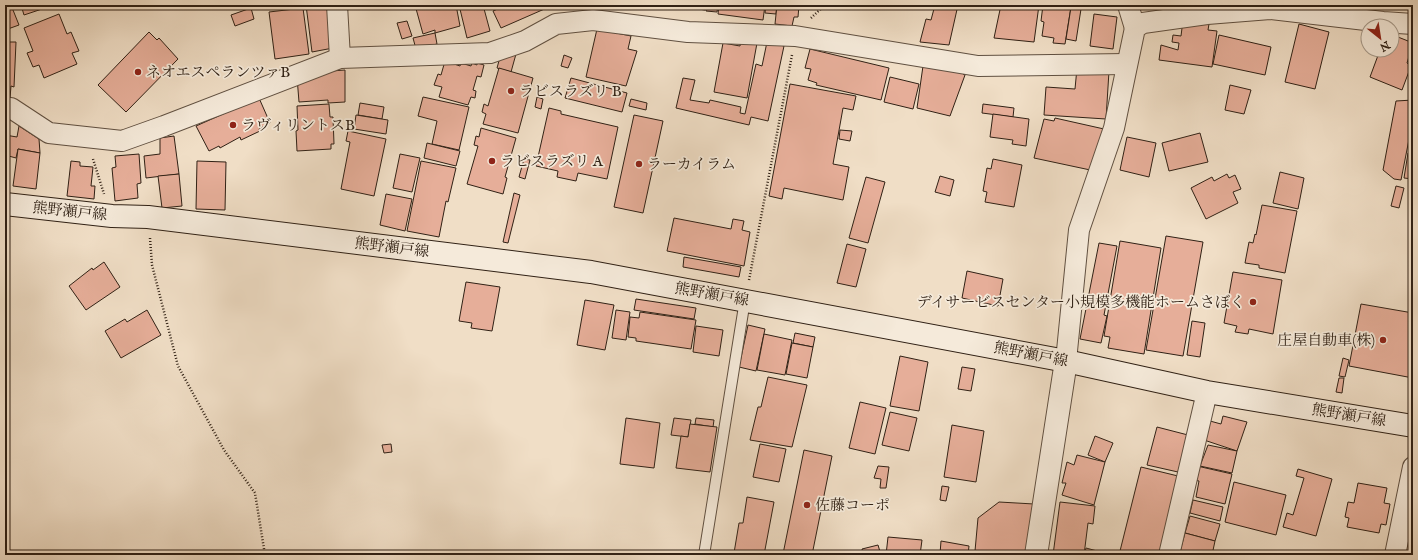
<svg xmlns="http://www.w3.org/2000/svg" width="1418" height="560" font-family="'IM FELL English','Noto Serif JP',serif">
<rect width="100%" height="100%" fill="#f0dec6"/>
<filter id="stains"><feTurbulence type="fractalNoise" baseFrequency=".005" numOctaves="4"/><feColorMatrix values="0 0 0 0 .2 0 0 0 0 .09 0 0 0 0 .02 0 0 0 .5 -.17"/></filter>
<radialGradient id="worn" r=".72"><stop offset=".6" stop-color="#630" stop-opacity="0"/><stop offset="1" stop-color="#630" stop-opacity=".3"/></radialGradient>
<g fill="#e6ae99" stroke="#302115">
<polygon points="11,5 19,25 5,30 5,8"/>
<polygon points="21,5 40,5 42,9 24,15"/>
<polygon points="306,5 327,5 333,48 312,52"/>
<polygon points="415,5 456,5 460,26 435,33 435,30 423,34"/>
<polygon points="459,5 483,5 490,31 467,38"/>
<polygon points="507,5 513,5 513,7 518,5 549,5 549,7 501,28 493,11"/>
<polygon points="673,5 706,5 705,10"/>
<polygon points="707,5 718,5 717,12 706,11"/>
<polygon points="719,5 765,5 763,20 718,14"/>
<polygon points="766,5 777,5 776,14 765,13"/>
<polygon points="777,5 799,5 798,17 794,17 792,26 775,24"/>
<polygon points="935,5 958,5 949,45 920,42 926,19 931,20"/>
<polygon points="1001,5 1039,5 1034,42 994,38"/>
<polygon points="1043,5 1071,7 1065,44 1053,43 1054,38 1042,36 1044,22 1041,21"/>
<polygon points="1065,5 1081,5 1080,7"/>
<polygon points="1071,7 1081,9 1076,41 1066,39"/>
<polygon points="251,8 254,19 235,26 231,15"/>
<polygon points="303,8 309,54 275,59 269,12"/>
<polygon points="59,14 67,34 71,32 79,51 72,53 77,64 44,78 39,65 33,67 27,53 33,51 24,28"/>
<polygon points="1094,14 1117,17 1113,49 1090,46"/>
<polygon points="1183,20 1209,24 1208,30 1217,31 1212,67 1159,60 1161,45 1178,50 1179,43 1172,42 1173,35 1181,36"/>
<polygon points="407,21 412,36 402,39 397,23"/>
<polygon points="1299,24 1329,32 1315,89 1285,82"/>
<polygon points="597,29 631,36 628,49 637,51 626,86 586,77"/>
<polygon points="149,32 157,40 159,38 178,59 126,112 98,85"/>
<polygon points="435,33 437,44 416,49 413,38"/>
<polygon points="1219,35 1271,47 1265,75 1213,64"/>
<polygon points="1393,35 1413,43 1407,63 1411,66 1402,90 1370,77 1380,50 1392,50"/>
<polygon points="741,40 757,43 747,98 714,92 723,43 740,46"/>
<polygon points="5,42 16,42 14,87 11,86 10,98 5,97"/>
<polygon points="767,42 784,46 768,121 751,117 749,125 676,108 683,78 695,80 690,100 709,103 710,100 741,107 740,113 745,114 756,64 762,66"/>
<polygon points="810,49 889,68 881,100 816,85 817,83 808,80 811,69 805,68"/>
<polygon points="502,50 516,54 511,72 497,68"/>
<polygon points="564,55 572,58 568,68 561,66"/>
<polygon points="924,59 965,66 963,74 965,75 950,116 917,108"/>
<polygon points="445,61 460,66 461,63 471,66 472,63 477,65 477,63 484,65 481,77 477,76 473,90 476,91 475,98 471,97 468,105 439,97 442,87 434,85 438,74 441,75"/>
<polygon points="499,68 533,78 518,133 483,124 486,114 482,112 484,104 488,106"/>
<polygon points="1077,68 1109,71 1106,119 1044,115 1046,87 1075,89"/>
<polygon points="345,70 345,102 328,103 328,100 299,102 297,77 304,73"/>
<polygon points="890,77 919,84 913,109 884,102"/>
<polygon points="571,78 627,93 622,112 565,98"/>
<polygon points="790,84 856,96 853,110 843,108 833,164 849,167 843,200 784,188 782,199 769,196"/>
<polygon points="1230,85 1251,90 1244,114 1225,110"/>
<polygon points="423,97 469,107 459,150 432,144 437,121 418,116"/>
<polygon points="537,97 543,99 541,109 535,107"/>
<polygon points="259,98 270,123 259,129 260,131 241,140 240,137 220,148 219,146 209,151 196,126"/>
<polygon points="631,99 647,103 646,110 629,106"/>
<polygon points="1413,100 1413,119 1401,180 1394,179 1383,170 1396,101"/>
<polygon points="360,103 384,107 382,119 358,115"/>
<polygon points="329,104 330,117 333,117 334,144 331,144 331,149 297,151 296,131 298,130 297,106"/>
<polygon points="983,104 1014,108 1013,117 982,113"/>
<polygon points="549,108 561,111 561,114 618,127 607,179 578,173 576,181 557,177 558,171 536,166"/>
<polygon points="993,114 1029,119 1026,146 1012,144 1013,140 990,137"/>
<polygon points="356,115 388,120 386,134 354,129"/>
<polygon points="634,115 663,121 643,213 614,207"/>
<polygon points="1055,118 1104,129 1095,171 1034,158 1044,119 1054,121"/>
<polygon points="19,126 39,139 40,153 18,149 16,158 5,155 5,135 17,137"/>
<polygon points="481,128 516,138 505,177 507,178 503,194 467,184 478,146 474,145 476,136 479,137"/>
<polygon points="840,130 852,131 850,141 839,139"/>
<polygon points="348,131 386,139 374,196 341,189 350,142 346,141"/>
<polygon points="1200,133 1208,162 1169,171 1162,143"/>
<polygon points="174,136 179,174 146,178 144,156 160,154 160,138"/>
<polygon points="1127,137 1156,143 1149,177 1120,170"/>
<polygon points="427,143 460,151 456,166 424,158"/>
<polygon points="18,149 40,153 36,189 13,186"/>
<polygon points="1408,153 1413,154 1413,179 1404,178"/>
<polygon points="139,154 141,183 137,184 138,198 115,201 112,168 116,167 115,156"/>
<polygon points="400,154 420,158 412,192 393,188"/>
<polygon points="524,159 530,160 525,179 519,177"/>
<polygon points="993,159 1022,165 1014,207 985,202 987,192 983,191 987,168 991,169"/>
<polygon points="71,161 80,162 80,166 93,167 91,186 95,186 94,199 67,196"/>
<polygon points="197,161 226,162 225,210 196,209"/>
<polygon points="421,161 456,168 448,202 446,201 439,237 407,231"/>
<polygon points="1280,172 1304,178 1298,209 1273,203"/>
<polygon points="179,174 182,206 162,208 158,176"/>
<polygon points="1227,174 1229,178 1235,175 1241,189 1233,192 1238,203 1206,219 1191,188 1212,177 1214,181"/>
<polygon points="940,176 954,180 950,196 935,192"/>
<polygon points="866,177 885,182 868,243 849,238"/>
<polygon points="1396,186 1404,188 1399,208 1391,206"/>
<polygon points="514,193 520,195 508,243 503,242"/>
<polygon points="386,194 412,199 405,231 380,225"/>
<polygon points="1262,205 1297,211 1285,273 1259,268 1259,265 1245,263 1249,242 1253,243 1255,234 1256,235"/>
<polygon points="674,218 731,229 733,219 744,221 742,230 750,232 744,266 667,251"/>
<polygon points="1166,236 1203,242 1183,356 1146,350"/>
<polygon points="1120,241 1161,248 1144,354 1108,348 1110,337 1104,336"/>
<polygon points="1099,243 1117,246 1104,315 1107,316 1101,343 1080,339"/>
<polygon points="847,244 866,249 856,287 837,283"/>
<polygon points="684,257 741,267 739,277 683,267"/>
<polygon points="104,262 120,287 86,310 69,286 92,268 93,270"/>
<polygon points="967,271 1003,279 998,306 962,298"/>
<polygon points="1233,272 1282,280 1273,334 1249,329 1248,334 1235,332 1237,326 1224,323"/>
<polygon points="466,282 500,287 492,331 471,328 472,323 459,321"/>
<polygon points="636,299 696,308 694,319 634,310"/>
<polygon points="585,300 614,305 605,350 577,345"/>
<polygon points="1361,304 1413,313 1413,378 1349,366"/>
<polygon points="147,310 161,335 121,358 105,331 125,319 127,322"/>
<polygon points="616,310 630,312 626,340 612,338"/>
<polygon points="640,312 696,320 691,349 636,341 636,338 628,337 630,317 639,318"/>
<polygon points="1192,321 1205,323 1200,357 1187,355"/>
<polygon points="748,325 765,329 756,371 739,367"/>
<polygon points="696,326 723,330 719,356 693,352"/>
<polygon points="795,333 815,337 813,347 793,343"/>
<polygon points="764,334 792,340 785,375 757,370"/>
<polygon points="792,343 813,347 807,378 786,374"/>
<polygon points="900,356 928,362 919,411 890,406"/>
<polygon points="1343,358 1349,360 1345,377 1339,376"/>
<polygon points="962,367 975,369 971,391 958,389"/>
<polygon points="768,377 807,385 792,447 750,440 758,407 761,407"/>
<polygon points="1339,378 1344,378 1342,393 1336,392"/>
<polygon points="860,402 886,408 875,454 849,448"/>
<polygon points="890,412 917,418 909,451 882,445"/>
<polygon points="1223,416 1247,422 1237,451 1204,440 1210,421 1221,424"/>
<polygon points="626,418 660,423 654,468 620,464"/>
<polygon points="674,418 691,420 688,437 671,435"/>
<polygon points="696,418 714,420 713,427 695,424"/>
<polygon points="690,424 717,427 710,472 676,468 681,436 688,437"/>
<polygon points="952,425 984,431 976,482 944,477"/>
<polygon points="1157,427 1188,435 1178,472 1147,465"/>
<polygon points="1095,436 1113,443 1105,462 1088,455"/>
<polygon points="391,444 392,452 384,453 382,445"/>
<polygon points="760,444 786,449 779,482 753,477"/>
<polygon points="1208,445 1237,451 1232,473 1200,466"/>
<polygon points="804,450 832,456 812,555 787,555 783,554"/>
<polygon points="1077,455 1105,462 1094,505 1062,495 1066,483 1062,483 1067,462 1074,465"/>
<polygon points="878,466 889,467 886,488 880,488 881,479 874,478"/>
<polygon points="1197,466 1232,474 1225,504 1196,497 1199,481 1194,480"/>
<polygon points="1141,467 1178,476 1159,555 1119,555"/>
<polygon points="1298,469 1332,479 1316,536 1283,527 1287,513 1293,515 1304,478 1296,476"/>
<polygon points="1234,482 1286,495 1276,535 1225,522"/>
<polygon points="1358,483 1387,488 1384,503 1390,504 1386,525 1381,524 1379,533 1347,527 1349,518 1345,517 1348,502 1354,503"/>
<polygon points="942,486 949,487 946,501 940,500"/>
<polygon points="747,497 774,502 764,555 734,553 739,523 743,523"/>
<polygon points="1193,500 1223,507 1220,521 1190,513"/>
<polygon points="999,502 1034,504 1028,555 981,555 975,551 978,518"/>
<polygon points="1060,502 1095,506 1093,524 1088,523 1084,555 1053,555"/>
<polygon points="1190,516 1220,524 1215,541 1185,533"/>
<polygon points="1185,533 1215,541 1212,555 1179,555"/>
<polygon points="888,537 922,540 920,555 886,555"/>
<polygon points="941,541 969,546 968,555 937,555 940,554"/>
<polygon points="878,545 881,555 863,555 862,549"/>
<polygon points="1086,548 1112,555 1084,555"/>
</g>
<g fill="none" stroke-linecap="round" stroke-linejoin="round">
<g stroke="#605041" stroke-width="12">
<polyline id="service" points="704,555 745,300"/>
</g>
<g stroke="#605041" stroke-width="22">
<g id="minor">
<polyline points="337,5 340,58"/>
<polyline points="1128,5 1135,28"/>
<polyline points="5,108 11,108 49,133 122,141 164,126 340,58 490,53 525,41 556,24 593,20 688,32 795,36 978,66 1126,64"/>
<polyline points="1066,361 1079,230 1114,128 1135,28 1143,23 1207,14 1270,9 1383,22 1413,24"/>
<polyline points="1169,555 1207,392"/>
<polyline points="1395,555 1413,467"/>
</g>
</g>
<g stroke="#605041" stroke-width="24">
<polyline id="tertiary" points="1036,555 1066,361"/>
</g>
<g stroke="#302115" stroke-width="24">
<polyline id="secondary" points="5,204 112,216 148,217 591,272 1066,361 1207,392 1413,426"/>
</g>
<g stroke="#302115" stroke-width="2.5" stroke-dasharray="1 2" stroke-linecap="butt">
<polyline points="811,18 825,5"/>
<polyline points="93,159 104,194"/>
<polyline points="150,238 152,265 178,366 224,450 255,493 265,555"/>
<polyline points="749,280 792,55"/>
<polyline points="5,554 7,555"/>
</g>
<use href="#service" stroke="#f5eada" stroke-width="10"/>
<use href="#minor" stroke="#f5eada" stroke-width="20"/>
<use href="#tertiary" stroke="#f5eada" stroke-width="22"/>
<use href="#secondary" stroke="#f5eada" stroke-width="22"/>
</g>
<g fill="#8f2418" stroke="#f5eada" stroke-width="1.5">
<circle cx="138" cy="72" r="4"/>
<circle cx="511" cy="91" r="4"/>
<circle cx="233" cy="125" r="4"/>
<circle cx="492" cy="161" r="4"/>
<circle cx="639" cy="164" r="4"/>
<circle cx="1253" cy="302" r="4"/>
<circle cx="1383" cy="340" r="4"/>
<circle cx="807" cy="505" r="4"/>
</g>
<g text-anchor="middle" stroke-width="3.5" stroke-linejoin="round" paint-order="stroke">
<g font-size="15" fill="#302115" stroke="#f5eada" text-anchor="start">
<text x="146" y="77">ネオエスペランツァB</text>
<text x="519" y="96">ラビスラズリ B</text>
<text x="241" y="130">ラヴィリントスB</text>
<text x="500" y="166">ラビスラズリ A</text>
<text x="647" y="169">ラーカイラム</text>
<text x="1245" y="307" text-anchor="end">デイサービスセンター小規模多機能ホームさぼく</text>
<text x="1375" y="345" text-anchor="end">庄屋自動車(株)</text>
<text x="815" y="510">佐藤コーポ</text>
</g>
<g font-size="15" fill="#302115" stroke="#f5eada">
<text transform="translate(70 211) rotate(6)" y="5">熊野瀬戸線</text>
<text transform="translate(392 247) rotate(7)" y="5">熊野瀬戸線</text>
<text transform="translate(712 294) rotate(10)" y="5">熊野瀬戸線</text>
<text transform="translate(1031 354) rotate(11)" y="5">熊野瀬戸線</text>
<text transform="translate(1349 415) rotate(9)" y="5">熊野瀬戸線</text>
</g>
</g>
<rect width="1418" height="560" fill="none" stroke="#f0dec6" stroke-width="20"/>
<rect x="6" y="6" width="1406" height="548" fill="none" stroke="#302115" stroke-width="2"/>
<rect x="10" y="10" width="1398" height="540" fill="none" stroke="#302115"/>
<g transform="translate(1380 38) rotate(150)"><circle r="19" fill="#f5eada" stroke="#a69a8b"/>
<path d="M0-3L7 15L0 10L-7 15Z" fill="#8f2418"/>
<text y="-6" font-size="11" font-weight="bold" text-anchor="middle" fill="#302115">N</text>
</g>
<rect width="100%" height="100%" filter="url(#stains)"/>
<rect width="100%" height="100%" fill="url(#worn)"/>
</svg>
